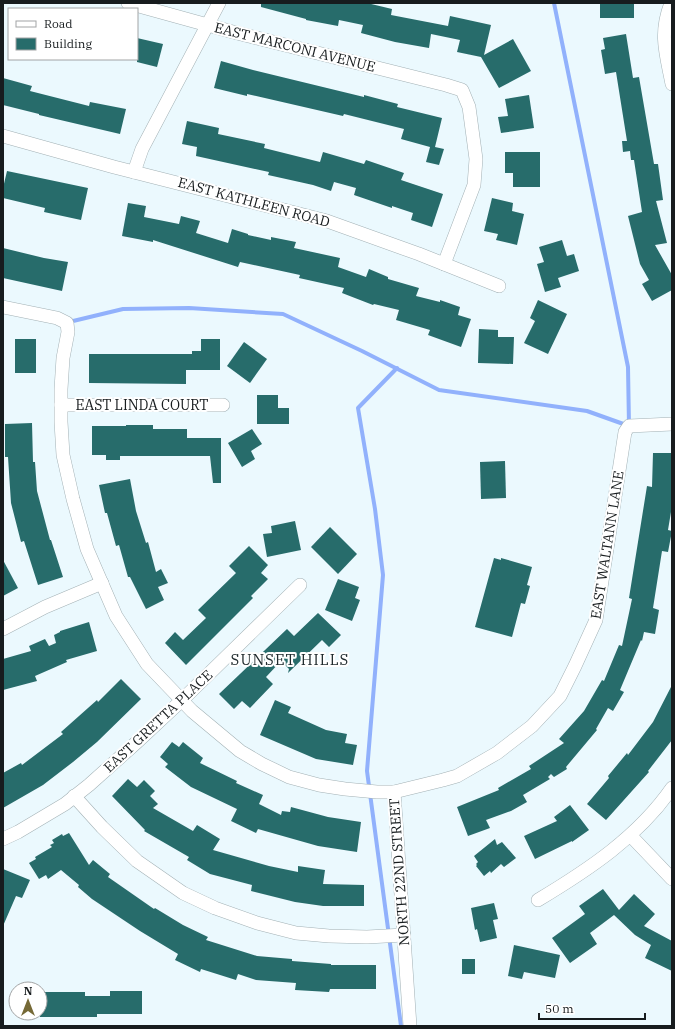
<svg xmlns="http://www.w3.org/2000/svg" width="675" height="1029" font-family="'IBM Plex Serif',serif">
<rect width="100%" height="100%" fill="#ebf9fe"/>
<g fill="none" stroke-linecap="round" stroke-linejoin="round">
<g stroke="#91b1fc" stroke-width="4">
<polyline points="69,322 123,309 189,308 283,314 362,351 439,390 587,411 629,426 628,367 554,3"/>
<polyline points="397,368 358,408 375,509 383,575 367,771 401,1026"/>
</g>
</g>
<g fill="#276c6b">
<polygon points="261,3 367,3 392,9 391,15 448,26 450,16 491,25 484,55 513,39 531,71 499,88 481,57 457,52 460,40 431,34 429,48 395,42 361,33 363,25 339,20 338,26 306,20 306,19 261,7"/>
<rect x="600" y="3" width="34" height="15"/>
<polygon points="626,34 633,78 639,77 654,164 658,164 663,200 656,201 667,243 655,245 672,275 672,290 652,301 642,284 649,280 640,264 628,216 642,212 634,160 631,160 630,151 623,152 622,141 627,141 616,72 605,74 601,50 605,49 603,38"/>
<polygon points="137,38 163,44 157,67 137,62"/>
<polygon points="221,61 253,70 364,97 364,95 398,104 397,107 442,118 435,147 444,149 439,165 426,162 430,147 401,139 404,129 344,114 343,116 247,94 247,96 214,88"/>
<polygon points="3,78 32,86 30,91 89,106 90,102 126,109 120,134 39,115 39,114 3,105"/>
<polygon points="529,95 534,128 501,133 498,117 508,116 505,99"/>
<polygon points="187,121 219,128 218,134 265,144 264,148 320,162 323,152 364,164 366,160 404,173 401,180 443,194 432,227 411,220 413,213 392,206 392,208 354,195 356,188 334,182 331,191 313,185 268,175 269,172 196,156 197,147 182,144"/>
<polygon points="505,152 540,152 540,187 513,187 513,173 505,173"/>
<polygon points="7,171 88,188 81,220 44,212 45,208 3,198 3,188"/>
<polygon points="492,198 513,203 512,211 524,214 517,245 496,240 498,234 484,231"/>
<polygon points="128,203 146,206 144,217 179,224 181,216 200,221 196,233 228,243 232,229 248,234 248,235 271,240 271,237 296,242 294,248 340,258 338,267 366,277 369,269 388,277 388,279 419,288 416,296 440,302 440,300 460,307 458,315 471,319 461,347 428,335 430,330 396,320 399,310 374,304 373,305 342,293 344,288 299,278 300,275 240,262 238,267 153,240 153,242 122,236"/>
<polygon points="562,240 567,256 574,254 579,271 558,278 561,287 545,292 537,264 544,262 539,247"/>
<polygon points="3,248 44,258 68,262 62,291 3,278"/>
<polygon points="538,300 567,314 548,354 524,343 535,321 530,318"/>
<polygon points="479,329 498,330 498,337 514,337 513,364 478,363"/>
<rect x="15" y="339" width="21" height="34"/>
<polygon points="201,339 220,339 220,370 186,370 186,384 89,383 89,354 192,354 192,351 201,351"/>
<polygon points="244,342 267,359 250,383 227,366"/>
<polygon points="257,395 278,395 278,408 289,408 289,424 257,424"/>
<polygon points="32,423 33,462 35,462 37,491 50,540 51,540 63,577 38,585 24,541 21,542 11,503 8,457 5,457 5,424"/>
<polygon points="126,425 153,425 153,429 187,429 187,438 221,438 221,483 213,483 210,456 120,456 120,460 106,460 106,455 92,455 92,426 126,426"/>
<polygon points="252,429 262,444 251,451 255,459 242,467 228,443"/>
<polygon points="653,453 672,453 672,506 668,530 672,531 668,552 662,551 653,608 659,610 655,634 644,632 642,641 641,640 620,690 624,692 613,711 608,708 596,729 597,730 566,767 567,769 554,777 551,774 548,777 550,779 523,795 527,802 511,811 486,820 490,828 468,836 457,807 499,790 498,788 531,769 529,766 564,743 559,739 584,711 602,680 604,681 619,645 622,646 632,599 629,598 647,486 652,487"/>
<polygon points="505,461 506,498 481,499 480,462"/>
<polygon points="130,479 136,511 146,543 148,542 156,572 161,569 168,583 158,587 164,600 146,609 130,577 128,577 119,545 116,546 107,513 105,513 99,485"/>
<polygon points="295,521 301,550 267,557 263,534 272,533 271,526"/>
<polygon points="330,527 357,554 338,574 311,547"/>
<polygon points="249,546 268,565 261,573 268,579 251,596 253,598 186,665 165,643 175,632 183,640 206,618 198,610 236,573 229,566"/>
<polygon points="494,558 501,560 501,558 532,567 527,585 530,586 525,604 521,603 512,637 475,627"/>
<polygon points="3,560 18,588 3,596"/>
<polygon points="338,579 359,587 355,598 360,600 352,621 325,610"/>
<polygon points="318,613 341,635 329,647 322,640 288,673 289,669 281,661 266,677 273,684 250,708 242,701 234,709 219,694 287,629 294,636"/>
<polygon points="89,622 97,651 66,660 67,662 35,676 37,681 3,690 3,659 31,651 29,646 45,639 49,646 56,643 54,635 60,632 60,631"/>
<polygon points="121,679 141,699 97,742 73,762 43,785 3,808 3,773 21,763 22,765 63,734 61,732 97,700 98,702"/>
<polygon points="672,685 672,740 648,771 649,772 606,820 587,804 609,778 608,776 627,753 628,755 653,722"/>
<polygon points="275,700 291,707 288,713 326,730 347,734 345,743 357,745 353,765 316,759 260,735"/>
<polygon points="172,742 179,747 183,742 203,758 200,763 237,781 236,783 263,795 259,804 281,815 282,811 290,812 291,807 328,817 361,822 357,852 318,846 258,829 256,833 231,821 237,809 191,787 165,767 168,764 160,757"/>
<polygon points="128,779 137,787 144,780 155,791 150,796 158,804 153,808 193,831 197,825 220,839 213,850 269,866 298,872 298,866 325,870 323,884 364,885 364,906 323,906 295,902 251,891 252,885 210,874 187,860 189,857 144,831 145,830 112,796"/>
<polygon points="570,805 589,830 572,842 572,841 535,859 524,836 557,821 554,817"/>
<polygon points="69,833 89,865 93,860 110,874 108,877 154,909 155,908 183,925 208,937 206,940 257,956 292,959 292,961 331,964 331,965 376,965 376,989 330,989 329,992 295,990 296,983 256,980 238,974 236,980 201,969 200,972 175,960 178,954 140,931 92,899 78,887 79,885 61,870 48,879 46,875 39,879 29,863 36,859 35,857 52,847 50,845 54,843 52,840 62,834 63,836"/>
<polygon points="495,839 497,845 502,842 516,858 504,867 501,864 491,873 490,871 484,876 476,866 477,865 476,864 478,862 474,856"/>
<polygon points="3,869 30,880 22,898 16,896 3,926"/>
<polygon points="603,889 619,910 634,894 655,914 644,926 672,941 672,971 645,958 651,945 635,935 614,915 590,933 597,944 570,963 552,938 585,914 579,906"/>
<polygon points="494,903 498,919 493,920 497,938 480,942 477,929 475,930 471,908"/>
<polygon points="514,945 560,955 555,978 524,972 522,979 508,976"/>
<rect x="462" y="959" width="13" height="15"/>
<polygon points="110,991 142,991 142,1014 97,1014 97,1017 40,1017 40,992 85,992 85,996 110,996"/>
</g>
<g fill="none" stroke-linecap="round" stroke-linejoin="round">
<g stroke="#a3b1b5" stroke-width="14">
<g id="street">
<polyline points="128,3 233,32 446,85 462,90 469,107 476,159 474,185 444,264"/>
<path d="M671,3C659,34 666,53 672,84"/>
<polyline points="3,136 114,167 327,221 419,254 499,286"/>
<polyline points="134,172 142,149 219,3"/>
<polyline points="3,307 57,318 67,323 68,332 63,358 61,389 61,422 63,455 73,499 87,549 116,616 147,664 192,711 240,751 262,764 289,777 319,785 345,789 377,792 394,792 443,780 457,776 497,753 532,726 560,696 575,666 596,620 625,432 629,426 672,424"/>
<polyline points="61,405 223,405"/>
<polyline points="3,629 45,607 102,583"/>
<polyline points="394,792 410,1026"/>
<polyline points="74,796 102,827 137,861 183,893 215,908 257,923 296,933 329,936 367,937 404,935"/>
<polyline points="631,836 672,879"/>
<polyline points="3,839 18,832 65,804 89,785 137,742 181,701 300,585"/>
<path d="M538,900C588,870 638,837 672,788"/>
</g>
</g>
<use href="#street" stroke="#fff" stroke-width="13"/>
</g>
<g text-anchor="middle" stroke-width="4" stroke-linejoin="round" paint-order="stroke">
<g font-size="14" fill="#171c1e" stroke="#fff">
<text transform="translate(295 47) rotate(14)" y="5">EAST MARCONI AVENUE</text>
<text transform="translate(254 202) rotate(15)" y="5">EAST KATHLEEN ROAD</text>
<text x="142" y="410">EAST LINDA COURT</text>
<text transform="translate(607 545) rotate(-81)" y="5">EAST WALTANN LANE</text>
<text transform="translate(158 721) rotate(-43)" y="5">EAST GRETTA PLACE</text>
<text transform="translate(399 872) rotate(-94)" y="5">NORTH 22ND STREET</text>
</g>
<g font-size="15" letter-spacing="1" fill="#202b2e" stroke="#fff">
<text x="290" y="665">SUNSET HILLS</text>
</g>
</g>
<rect width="675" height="1029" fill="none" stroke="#171c1e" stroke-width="8"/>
<rect x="8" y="8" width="130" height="52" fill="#ffffff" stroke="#a2a4a5"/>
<rect x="16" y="21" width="20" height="6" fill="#ffffff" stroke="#a2a4a5"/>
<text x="44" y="28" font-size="12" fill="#171c1e">Road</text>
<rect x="16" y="38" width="20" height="12" fill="#276c6b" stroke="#a2a4a5"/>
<text x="44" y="48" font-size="12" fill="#171c1e">Building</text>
<g transform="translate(28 1001)"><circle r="19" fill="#ffffff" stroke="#a2a4a5"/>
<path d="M0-3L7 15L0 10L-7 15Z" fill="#756936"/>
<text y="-6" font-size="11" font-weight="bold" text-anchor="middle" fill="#171c1e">N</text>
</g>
<path d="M539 1013v6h106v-6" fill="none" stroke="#171c1e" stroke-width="2"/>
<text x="545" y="1013" font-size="12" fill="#171c1e" stroke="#ffffff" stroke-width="3" paint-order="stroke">50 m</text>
</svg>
